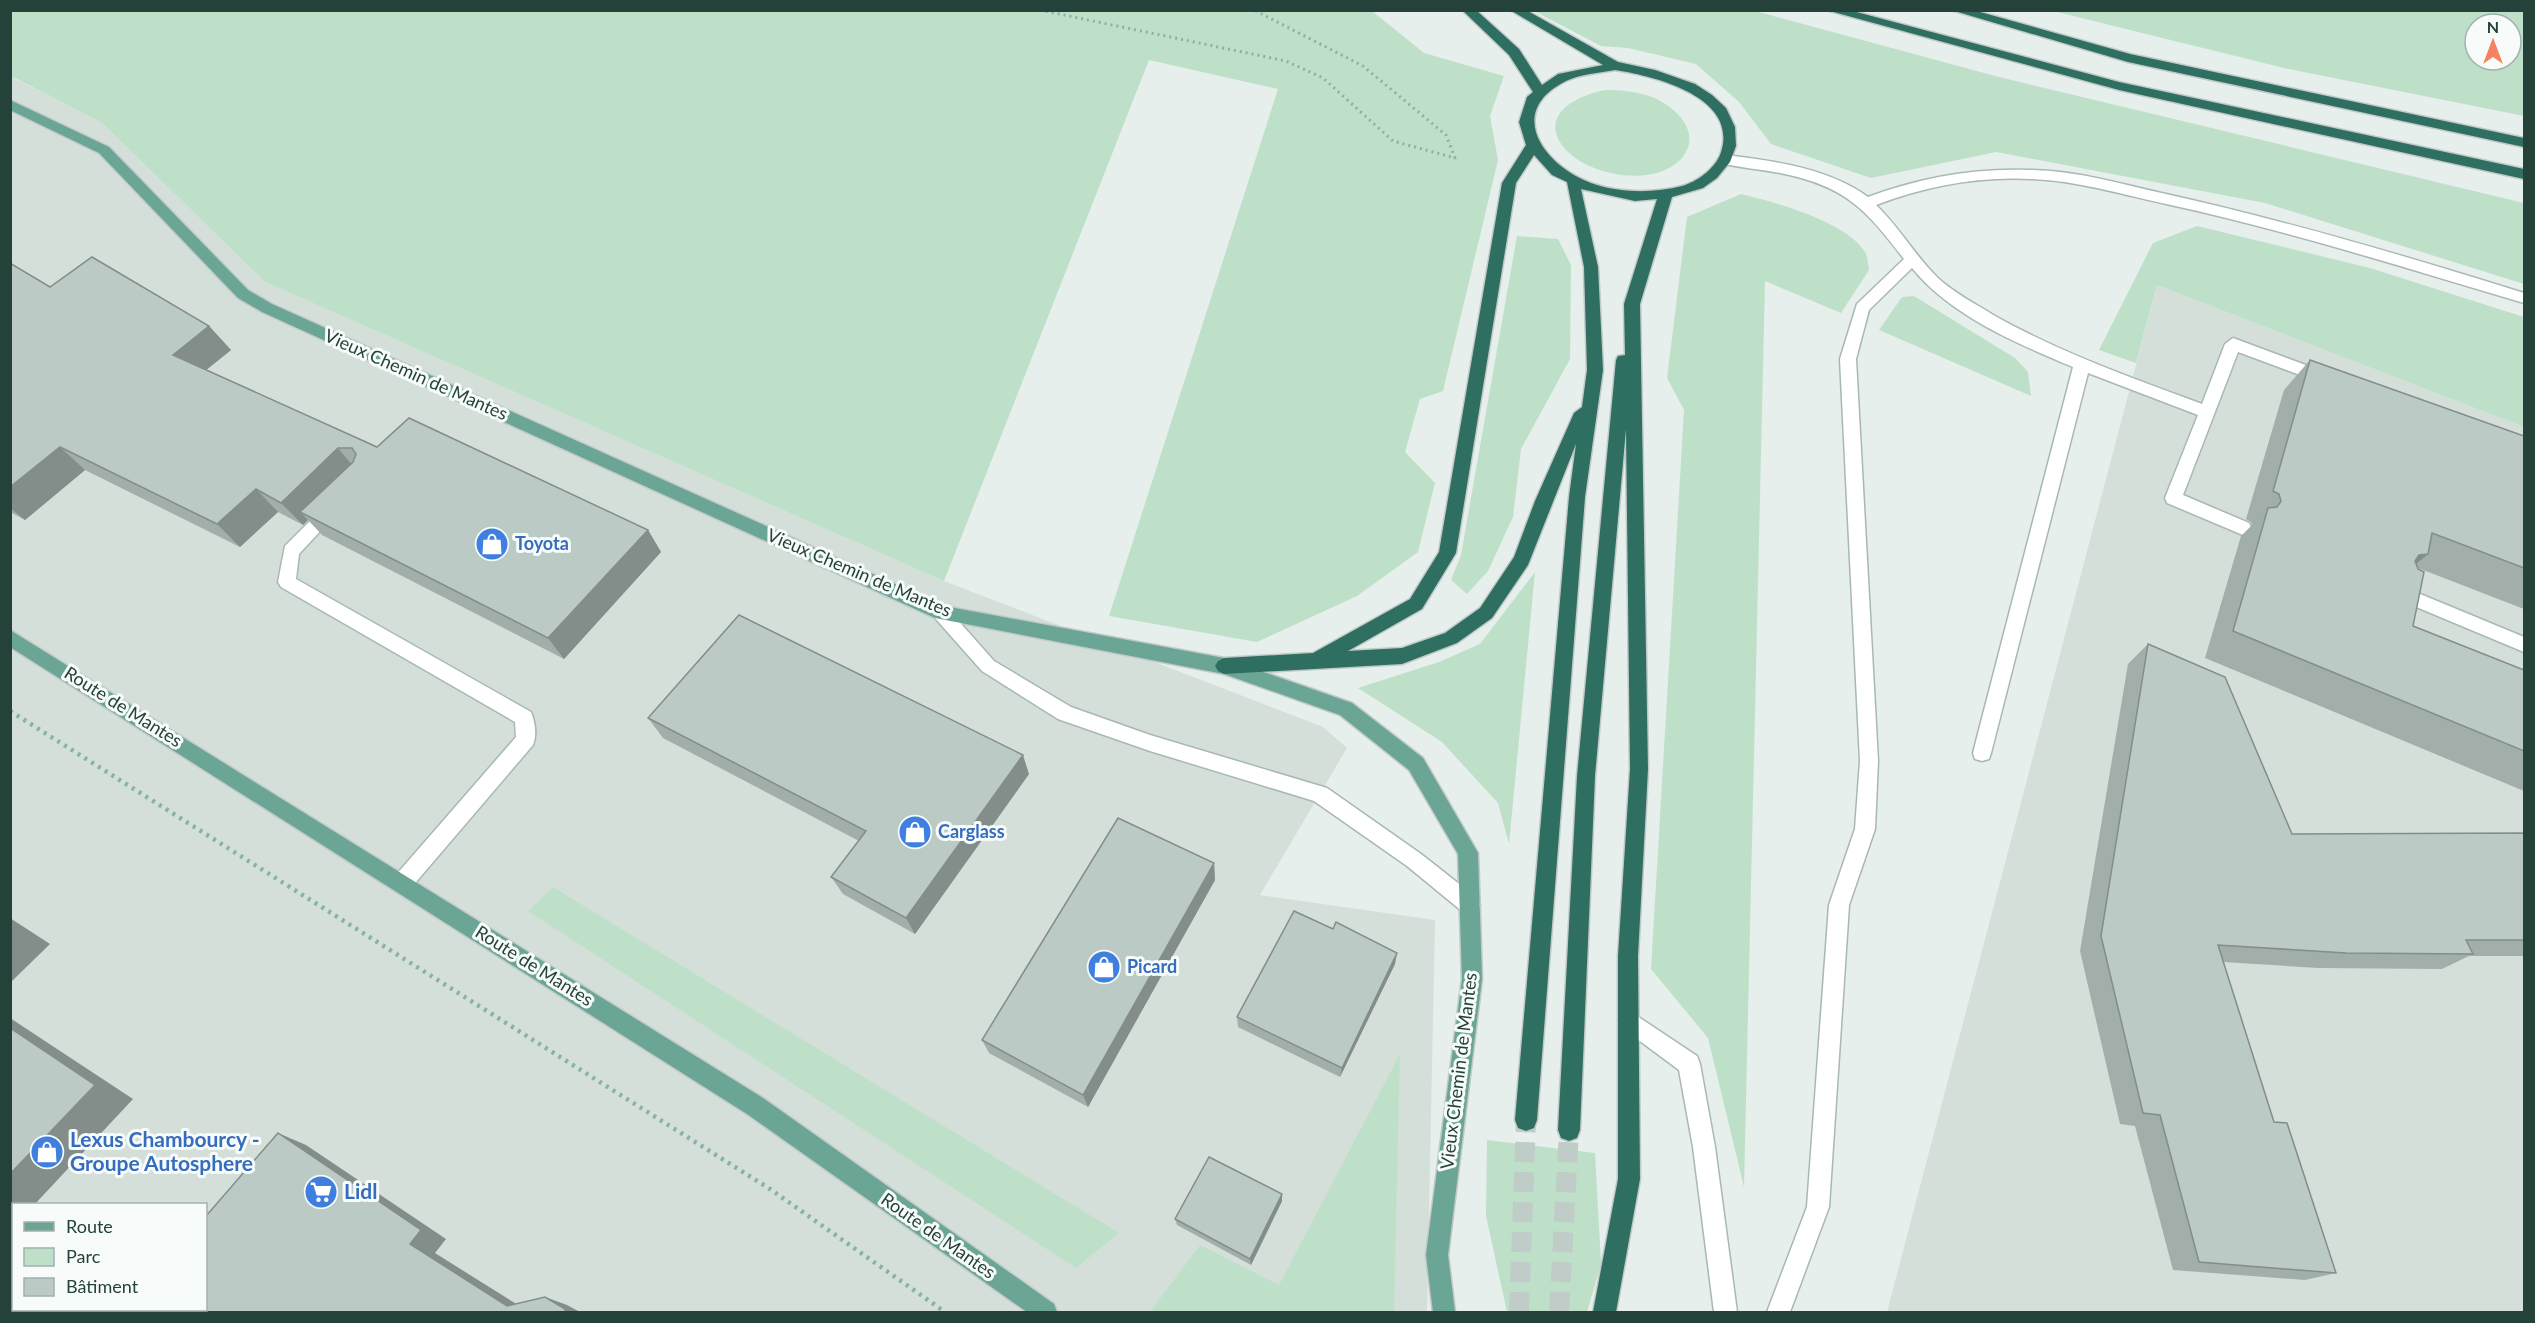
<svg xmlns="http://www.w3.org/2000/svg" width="2535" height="1323" font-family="Lato,sans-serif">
<rect width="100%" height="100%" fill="#e6efeb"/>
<g fill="#d4dfda" fill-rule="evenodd">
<path d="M10,76L102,123L265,282L944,581L1323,727L1347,748L1260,895L1435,920L1427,1312H11ZM14,1204H206V1310H14Z"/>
<polygon points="2157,285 2524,427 2524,1312 1887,1312"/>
</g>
<g fill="#bfe0c8" fill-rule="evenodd">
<polygon points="10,11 1372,11 1424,53 1504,76 1490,116 1498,160 1443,391 1420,399 1405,452 1435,483 1418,552 1357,596 1257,642 1109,616 1278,89 1149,60 944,581 265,282 102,123 11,76"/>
<polygon points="1534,11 1755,11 1999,77 2524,203 2524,284 2265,203 1996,152 1871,178 1771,144 1739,102 1696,64 1628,48 1601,46"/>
<path d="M2053,11H2524V116L2284,68ZM2475,24H2511V60H2475Z"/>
<path d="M1605,90C1619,90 1633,91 1646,95C1671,102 1705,131 1682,158C1655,189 1584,176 1562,145C1540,113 1579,95 1605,90Z"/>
<path d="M1741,194C1774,202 1846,221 1865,252C1868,257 1868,265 1869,270L1841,313L1765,281L1744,1187L1708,1038L1651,969L1684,410L1667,378L1687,217Z"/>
<polygon points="2197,226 2370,268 2524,317 2524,427 2157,285 2136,363 2099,350 2153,243"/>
<polygon points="1517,236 1558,239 1571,265 1570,359 1521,449 1513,517 1488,571 1467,594 1451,580 1461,555"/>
<polygon points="1914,296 2015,358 2028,372 2031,396 1879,330 1902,297"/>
<polygon points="1535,572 1509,844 1498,803 1442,742 1358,688 1439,662 1480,644"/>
<polygon points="553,887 1119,1233 1076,1268 528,911"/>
<polygon points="1400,1054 1394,1312 1150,1312 1200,1245 1279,1285"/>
<polygon points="1487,1140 1595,1153 1601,1264 1587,1312 1507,1312 1486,1216"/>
</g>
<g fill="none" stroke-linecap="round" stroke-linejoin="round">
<g stroke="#bfccc8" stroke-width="20" stroke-dasharray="20 10" stroke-linecap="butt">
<polyline points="1519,1312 1526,1120"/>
<polyline points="1559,1312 1569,1130"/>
</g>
<g stroke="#a8b8b2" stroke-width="3">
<g id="minor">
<path d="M1726,155C1774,161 1828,168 1868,197C1919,178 1973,168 2028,170C2075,170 2120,184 2166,194C2287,221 2406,256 2524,293V303C2405,268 2287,230 2166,204C2121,194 2078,181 2032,179C1979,176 1926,186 1876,205C1900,228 1915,256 1938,278C1954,293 1976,304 1995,316C2061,353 2132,378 2202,404L2225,344L2233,338L2330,374L2332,378L2324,384L2238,352L2183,495L2249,523L2251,528L2249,533L2243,535L2167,503L2165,498L2198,415L2088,373L1991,753L1989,759L1982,761L1975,759L1973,753L2073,367C2018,344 1951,316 1912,268L1869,310L1856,359L1878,761L1875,829L1849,905L1829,1207L1790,1312H1767L1807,1207L1829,905L1855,829L1860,761L1840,359L1857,304L1904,259C1865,208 1845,186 1780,173C1761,169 1740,168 1721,163V157Z"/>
<path d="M331,504L337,506L339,511L299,554L296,579L531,712C535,722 537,735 533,745L410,889L403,891L396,889L393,882L396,875L516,737L515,722L281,587L278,582L285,546L325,506Z"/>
<polygon points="2396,584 2524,637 2524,652 2390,596 2387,591 2390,586"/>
<polygon points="941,606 947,608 994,661 1071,707 1150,735 1327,788 1421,854 1477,898 1480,905 1477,912 1470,914 1463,912 1407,866 1314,801 1150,751 1058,719 982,671 935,618 932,613 935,608"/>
<polygon points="1628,1010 1697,1056 1700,1064 1715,1147 1737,1312 1714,1312 1693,1147 1679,1070 1621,1027 1618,1020 1621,1013"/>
</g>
</g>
<g stroke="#c2cac8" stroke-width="3">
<g id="major">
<polygon points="10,100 109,147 248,290 272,304 944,606 1224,658 1352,703 1423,758 1478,853 1482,979 1448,1255 1455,1312 1433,1312 1426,1255 1462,979 1458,854 1409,770 1340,715 1224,674 935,618 262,312 238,298 99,153 10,110"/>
<polygon points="10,630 763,1098 1054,1304 1057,1312 1027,1312 747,1114 10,647"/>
</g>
</g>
<g stroke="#c2cac8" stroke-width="3">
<g id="highway">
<path d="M1462,10H1476L1519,49L1542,85L1558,74L1603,65L1510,10H1526L1618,62L1655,70L1695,84L1712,95L1726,108L1735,127L1736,146L1730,162L1717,178L1703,188L1672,197L1640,304L1648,769L1638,956L1640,1179L1616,1312H1593L1618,1179V956L1630,769L1626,429L1595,776L1580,1130L1577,1138L1569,1141L1561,1138L1558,1130L1577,776L1616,360L1618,356L1625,355L1624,304L1657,199L1635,201L1581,189L1598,267L1603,370L1585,497L1537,1120L1534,1128L1526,1131L1518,1128L1515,1120L1569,497L1576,444L1528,565L1492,618L1457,643L1402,664L1224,674L1218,671L1215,666L1218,661L1224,658L1313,653L1410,599L1439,552L1502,183L1526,145L1519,122L1527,97L1533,92L1509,55ZM1615,70C1654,76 1742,97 1720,155C1714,169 1697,182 1682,186C1655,193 1623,193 1597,185C1547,170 1502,113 1566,81C1580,74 1600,73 1615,70ZM1534,155L1552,175L1567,182L1584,267L1587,370L1582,407L1574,413L1535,501L1514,557L1480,608L1445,633L1402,648L1348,651L1422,609L1456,553L1516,183Z"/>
<polygon points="1826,10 1849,10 2119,82 2524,169 2524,179 2119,90"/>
<polygon points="1951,10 1973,10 2130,54 2524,138 2524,147 2128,62"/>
</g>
</g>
<g stroke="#86b3a5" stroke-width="3" stroke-dasharray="2 4" stroke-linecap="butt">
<polyline points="1040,10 1286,61 1323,78 1393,141 1455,158 1446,135 1363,66 1254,10"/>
<polyline points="2519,10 2524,13"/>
</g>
<polyline stroke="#86b3a5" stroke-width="4.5" stroke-dasharray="3 5" stroke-linecap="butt" points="10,711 770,1189 945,1312"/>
<use href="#minor" fill="#fff" fill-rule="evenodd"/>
<use href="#major" fill="#6aa596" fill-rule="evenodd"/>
<use href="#highway" fill="#2f6f62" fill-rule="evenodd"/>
</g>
<g fill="#a1aea9">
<polygon points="10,263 50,287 209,326 231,350 206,370 377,447 648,530 661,552 564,659 322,535 308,520 303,525 278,512 240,547 85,470 25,520 10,512"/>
<polygon points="2310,360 2524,436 2524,609 2418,568 2413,626 2524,670 2524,791 2205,658 2241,536 2252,525 2251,522 2246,519 2284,390"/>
<polygon points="2148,644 2292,834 2524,833 2524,956 2469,956 2442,969 2318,968 2223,962 2274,1122 2336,1273 2305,1280 2173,1270 2135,1126 2120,1124 2080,951 2128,664"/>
<polygon points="648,718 1029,774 915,934 843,894 831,877 859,841 663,738"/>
<polygon points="1214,863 1215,880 1088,1107 989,1053 982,1040"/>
<polygon points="1395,964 1340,1077 1238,1027 1237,1017"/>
<polygon points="1282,1201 1251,1265 1177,1225 1175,1219"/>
</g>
<g fill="#838d89">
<polygon points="209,326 231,350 195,379 173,355"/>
<polygon points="60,447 85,470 25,520 10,508 10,487"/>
<polygon points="338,448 357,471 300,512 308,520 303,525 281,503"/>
<polygon points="256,489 278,512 240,547 217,524"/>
<polygon points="648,530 661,552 564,659 548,638"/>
<polygon points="2428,554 2396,581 2419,555"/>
<polygon points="1023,755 1029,774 915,934 906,918"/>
<polygon points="1214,863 1215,880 1088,1107 1083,1095"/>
<polygon points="10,918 50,944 10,983"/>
<polygon points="1397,953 1395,964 1340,1077 1342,1068"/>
<polygon points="10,1018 133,1099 35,1204 14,1204 14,1228 10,1231"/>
<polygon points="278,1133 306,1145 446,1239 435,1253 529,1312 507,1306 410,1244"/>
<polygon points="1282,1194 1282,1201 1251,1265 1250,1259"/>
<polygon points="545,1297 567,1305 580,1312 565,1312"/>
</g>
<g fill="#bbcac4" stroke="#838d89" stroke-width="1.5">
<polygon points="92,257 209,326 173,355 377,447 409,418 648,530 548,638 300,512 353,462 356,454 352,448 338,448 281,503 256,489 217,524 60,447 10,487 10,263 50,287"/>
<polygon points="2310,360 2524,436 2524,568 2432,533 2428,554 2419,555 2415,561 2418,569 2424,572 2413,626 2524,670 2524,751 2233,631 2268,508 2277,507 2281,501 2279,494 2273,491"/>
<polygon points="739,615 1023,755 906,918 831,877 866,831 648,718"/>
<polygon points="2148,644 2225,677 2292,834 2524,833 2524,940 2466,940 2473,954 2346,953 2218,945 2274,1122 2287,1123 2336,1273 2199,1262 2160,1115 2143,1113 2101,936"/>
<polygon points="1118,818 1214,863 1083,1095 982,1040"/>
<polygon points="1294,911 1333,929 1336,922 1397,953 1342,1068 1237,1017"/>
<polygon points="10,1028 95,1085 10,1174"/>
<polygon points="278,1133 421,1230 410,1244 507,1306 545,1297 565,1309 565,1312 121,1312 124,1310 206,1310 206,1216"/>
<polygon points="1209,1157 1282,1194 1250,1259 1175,1219"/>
</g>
<defs>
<g id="shop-disc" transform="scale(1.725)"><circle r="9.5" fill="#3f7fe0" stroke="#f7fbf9"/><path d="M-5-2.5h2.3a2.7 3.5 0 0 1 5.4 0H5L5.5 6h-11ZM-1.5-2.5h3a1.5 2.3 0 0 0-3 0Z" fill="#fff"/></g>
<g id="supermarket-disc" transform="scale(1.725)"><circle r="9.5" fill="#3f7fe0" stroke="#f7fbf9"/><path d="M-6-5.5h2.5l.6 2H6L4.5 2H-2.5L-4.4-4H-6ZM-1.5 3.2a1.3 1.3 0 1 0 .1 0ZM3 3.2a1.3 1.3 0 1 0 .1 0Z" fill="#fff"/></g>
</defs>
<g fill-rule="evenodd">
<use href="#shop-disc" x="492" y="544"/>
<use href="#shop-disc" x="915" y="832"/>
<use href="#shop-disc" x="1104" y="967"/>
<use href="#shop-disc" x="47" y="1152"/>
<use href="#supermarket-disc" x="321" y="1192"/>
</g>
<g text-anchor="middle" stroke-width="6" stroke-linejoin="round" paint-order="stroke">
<g font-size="18" fill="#24423a" stroke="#f7fbf9">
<text transform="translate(416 375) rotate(24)" y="6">Vieux Chemin de Mantes</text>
<text transform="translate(859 573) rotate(23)" y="6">Vieux Chemin de Mantes</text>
<text transform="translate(123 707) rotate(32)" y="6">Route de Mantes</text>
<text transform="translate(534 966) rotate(32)" y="6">Route de Mantes</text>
<text transform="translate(1459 1071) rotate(-83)" y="6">Vieux Chemin de Mantes</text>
<text transform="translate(938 1236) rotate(35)" y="6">Route de Mantes</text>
</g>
<g font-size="18" font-weight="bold" fill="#366cbe" stroke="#f7fbf9" text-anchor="start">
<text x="515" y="550">Toyota</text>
<text x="938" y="838">Carglass</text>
<text x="1127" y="973">Picard</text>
</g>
<g font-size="21" font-weight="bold" fill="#366cbe" stroke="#f7fbf9" text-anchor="start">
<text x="70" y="1147">Lexus Chambourcy -<tspan x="70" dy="24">Groupe Autosphere</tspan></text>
<text x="344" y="1199">Lidl</text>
</g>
</g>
<rect width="2535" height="1323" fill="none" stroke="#24423a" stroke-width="24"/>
<rect x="12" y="1203" width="195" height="108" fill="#f7fbf9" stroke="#a3b1ad" stroke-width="1.5"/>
<rect x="24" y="1222" width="30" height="9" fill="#6aa596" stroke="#a3b1ad" stroke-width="1.5"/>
<text x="66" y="1233" font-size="18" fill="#24423a">Route</text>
<rect x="24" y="1248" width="30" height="18" fill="#bfe0c8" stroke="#a3b1ad" stroke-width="1.5"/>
<text x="66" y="1263" font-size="18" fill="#24423a">Parc</text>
<rect x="24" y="1278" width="30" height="18" fill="#bbcac4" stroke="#a3b1ad" stroke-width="1.5"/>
<text x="66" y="1293" font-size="18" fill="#24423a">Bâtiment</text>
<g transform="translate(2493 42)"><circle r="28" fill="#f7fbf9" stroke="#a3b1ad" stroke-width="1.5"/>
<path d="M0-4.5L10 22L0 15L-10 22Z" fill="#f4845f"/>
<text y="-9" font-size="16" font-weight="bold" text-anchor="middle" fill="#24423a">N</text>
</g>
</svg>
